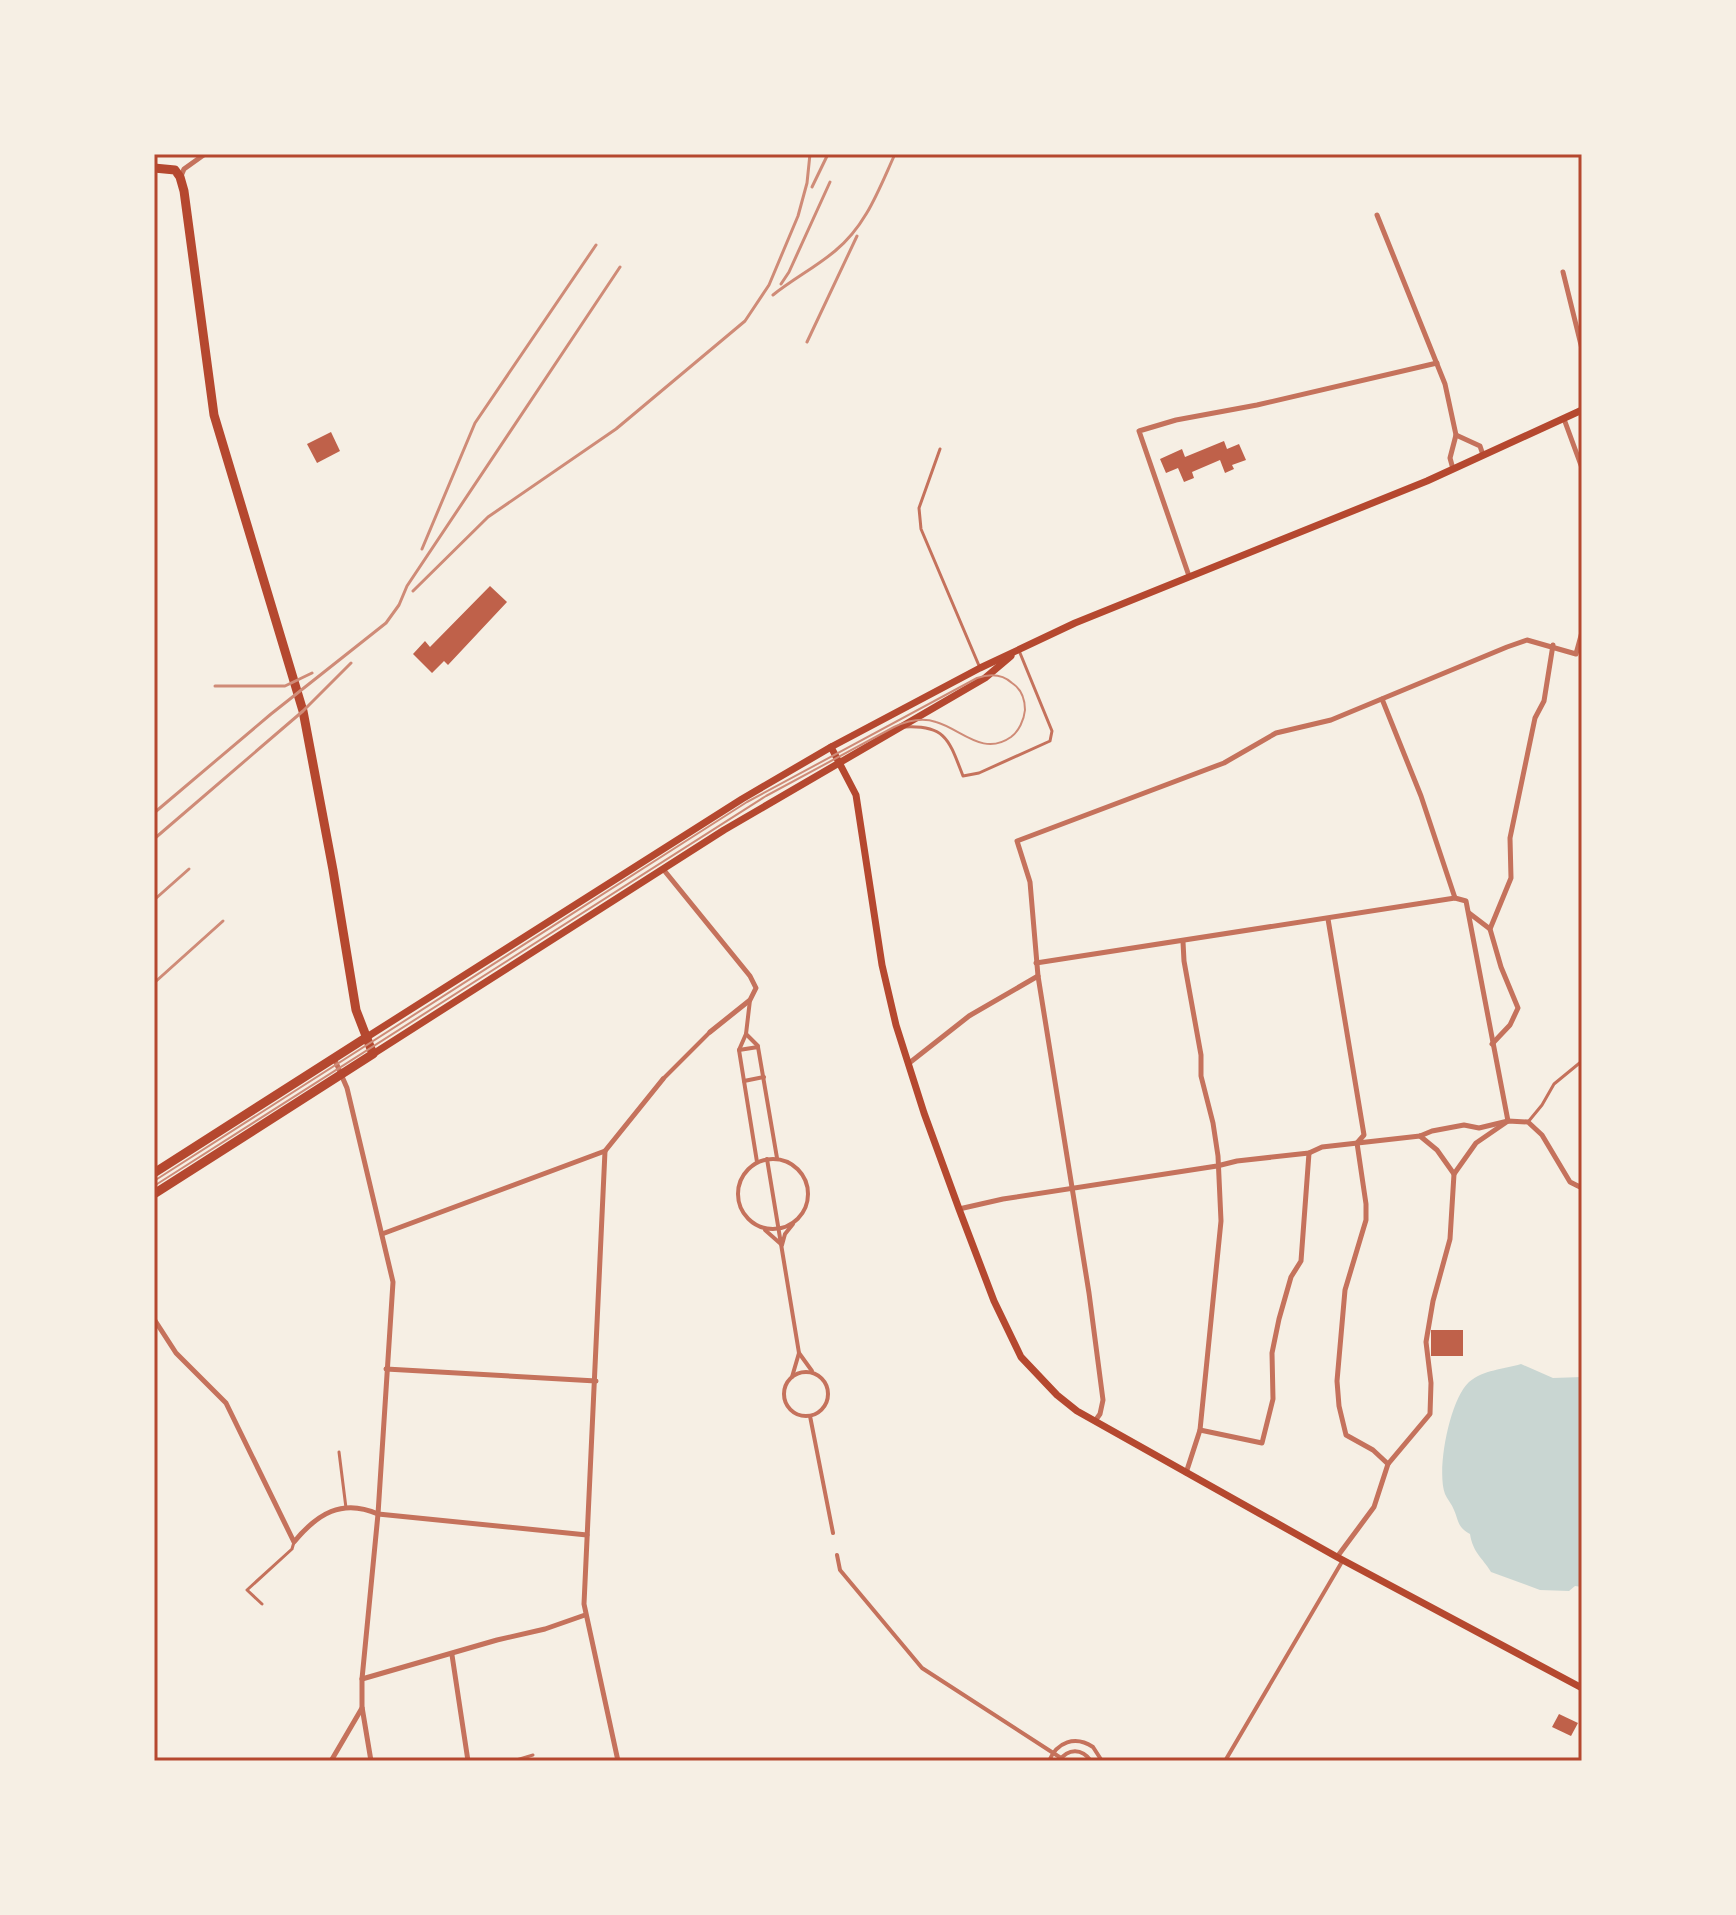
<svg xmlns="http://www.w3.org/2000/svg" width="1736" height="1915" font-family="Manrope,sans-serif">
<rect width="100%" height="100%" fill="#f6efe4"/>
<path fill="#c9d6d2" d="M1521,1364L1553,1378L1582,1377V1587L1575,1586L1569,1591L1540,1590L1491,1572C1482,1557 1473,1553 1470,1534C1457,1527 1459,1521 1454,1510C1452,1504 1447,1499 1445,1494C1436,1470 1450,1399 1469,1382C1483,1370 1504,1369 1521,1364Z"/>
<g fill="#bf614a">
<polygon points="331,432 340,451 317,463 307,444"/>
<polygon points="1224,441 1227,449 1239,444 1246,460 1232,465 1234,469 1225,473 1220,460 1192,472 1194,478 1184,482 1178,468 1166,473 1160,459 1182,449 1185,457"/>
<polygon points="490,586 507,602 448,665 444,661 432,673 413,654 425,641 430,647"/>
<rect x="1431" y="1330" width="32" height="26"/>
<polygon points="1559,1714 1578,1723 1571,1736 1552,1727"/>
</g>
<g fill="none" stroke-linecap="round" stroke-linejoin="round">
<g stroke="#c5725c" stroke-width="3">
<polyline points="940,449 919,508 921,529 980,668"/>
<path d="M905,727C946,725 949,740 963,776L979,773L1050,741L1052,731L1020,653"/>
<polyline points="1528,1122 1542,1105 1554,1084 1582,1061"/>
<polyline points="339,1452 346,1508"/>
<polyline points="262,1604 247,1590 292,1549 294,1542"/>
<polyline points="513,1761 533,1755"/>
</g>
<g stroke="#c5725c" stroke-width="4">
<polyline points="746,1034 758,1046"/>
<polyline points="739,1050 746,1034 750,1000"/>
<polyline points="663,1079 710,1032"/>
<polyline points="744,1081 764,1077"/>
<circle cx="773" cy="1194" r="35"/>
<polyline points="767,1159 799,1353 792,1377"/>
<polyline points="757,1162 739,1050 758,1047 777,1158"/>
<polyline points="765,1230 782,1245 785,1234 793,1224"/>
<polyline points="799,1353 812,1371"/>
<circle cx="806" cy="1394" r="22"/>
<polyline points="810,1416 833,1533"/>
<polyline points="837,1555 840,1570 922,1668 1061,1758"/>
<path d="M1049,1761C1057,1742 1075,1735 1093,1747L1102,1761"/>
<path d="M1059,1761C1068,1748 1082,1748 1091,1761"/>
<polyline points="1225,1761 1343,1560"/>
</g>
<g stroke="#c5725c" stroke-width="5">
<polyline points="181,176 184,169 205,154"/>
<polyline points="1377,215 1445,384 1456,435 1450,458 1453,469"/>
<polyline points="1563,272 1582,349"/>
<polyline points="1564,419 1582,468"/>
<polyline points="1456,435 1480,446 1483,455"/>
<polyline points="1189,576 1139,431 1176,420 1257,405 1437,363"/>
<polyline points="1382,699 1421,796 1455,898"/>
<polyline points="663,869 750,976 756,988 750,1000 710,1032"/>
<polyline points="1469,913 1490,929"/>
<polyline points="1328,919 1364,1135 1357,1143 1366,1204 1366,1220 1345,1290 1337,1381 1339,1406 1346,1435 1373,1450 1388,1464"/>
<polyline points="1183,942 1184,961 1201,1055 1201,1076 1213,1123 1218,1156 1221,1221 1200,1430 1186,1473"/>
<polyline points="1036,963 1455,898 1466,901 1508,1121 1476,1143 1454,1174"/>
<polyline points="1492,1044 1510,1025 1518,1008 1501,967 1490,929 1511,878 1510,838 1535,718 1544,701 1553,645"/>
<polyline points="334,1058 347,1088 393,1282 378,1514 362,1679 362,1707 371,1761"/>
<polyline points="908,1064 969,1016 1038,976"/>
<polyline points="959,1209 1003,1199 1217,1166 1237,1161 1309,1153 1322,1147 1420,1136 1432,1131 1464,1125 1479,1128 1508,1121 1528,1122 1542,1135 1570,1182 1582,1188"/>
<polyline points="382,1234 605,1151"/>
<path d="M154,1319L176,1353L226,1403L294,1542C317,1514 342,1498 378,1514L587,1535"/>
<polyline points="386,1369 596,1381"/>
<polyline points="1095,1421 1100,1414 1103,1400 1089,1293 1038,976 1030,882 1017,841 1224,763 1276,733 1331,720 1507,647 1527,640 1576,654 1582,632"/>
<polyline points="1200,1430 1262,1443 1273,1399 1272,1353 1279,1319 1291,1277 1301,1261 1309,1153"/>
<polyline points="1337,1557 1374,1507 1388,1464 1430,1414 1431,1383 1426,1342 1433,1301 1450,1239 1454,1174 1437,1150 1420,1136"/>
<polyline points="452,1655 468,1761"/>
<polyline points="362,1679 497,1640 545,1629 585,1615"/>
<polyline points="331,1761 362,1708"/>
<polyline points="618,1761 584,1604 605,1151 663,1079"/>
</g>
<g stroke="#b5482f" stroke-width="7">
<polyline points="831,747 856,795 882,965 896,1025 924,1113 959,1209 994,1301 1021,1357 1057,1395 1077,1411 1337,1557 1582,1688"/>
<polyline points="367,1037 742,799 831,747 980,668 1075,623 1427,481 1582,410"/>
<polyline points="373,1054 724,830 985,678 1011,656"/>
</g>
<g stroke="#b5482f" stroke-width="9">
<polyline points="154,168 175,170 180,177 184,191 214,415 303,711 333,870 356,1010 373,1054 154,1194"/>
<polyline points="154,1173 367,1037"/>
</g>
<path stroke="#cf8b77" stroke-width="2" d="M154,1181L747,802L977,678C989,674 1002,674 1012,683C1021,689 1025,699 1025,710C1024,720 1019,731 1011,737C983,757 961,729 936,722C921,717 907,721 894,727L766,796L154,1186"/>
<g stroke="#cf8b77" stroke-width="3">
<polyline points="812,187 828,154"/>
<polyline points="781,284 789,272 830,182"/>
<path d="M773,295C793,279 816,267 835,251C866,226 879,189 895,154"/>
<polyline points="807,342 857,236"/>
<polyline points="422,549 475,423 596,245"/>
<polyline points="413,591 488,517 616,429 745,321 769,285 798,216 807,183 810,154"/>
<polyline points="215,686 285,686 312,673"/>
<polyline points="154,813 271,714 386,623 399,605 407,586 620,267"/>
<polyline points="154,839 303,711 351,663"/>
<polyline points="154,900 189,869"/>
<polyline points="154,983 223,921"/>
</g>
</g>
<rect width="1736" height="1915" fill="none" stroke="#f6efe4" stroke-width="312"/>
<rect x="156" y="156" width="1424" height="1603" fill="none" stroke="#b5482f" stroke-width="3"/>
</svg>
